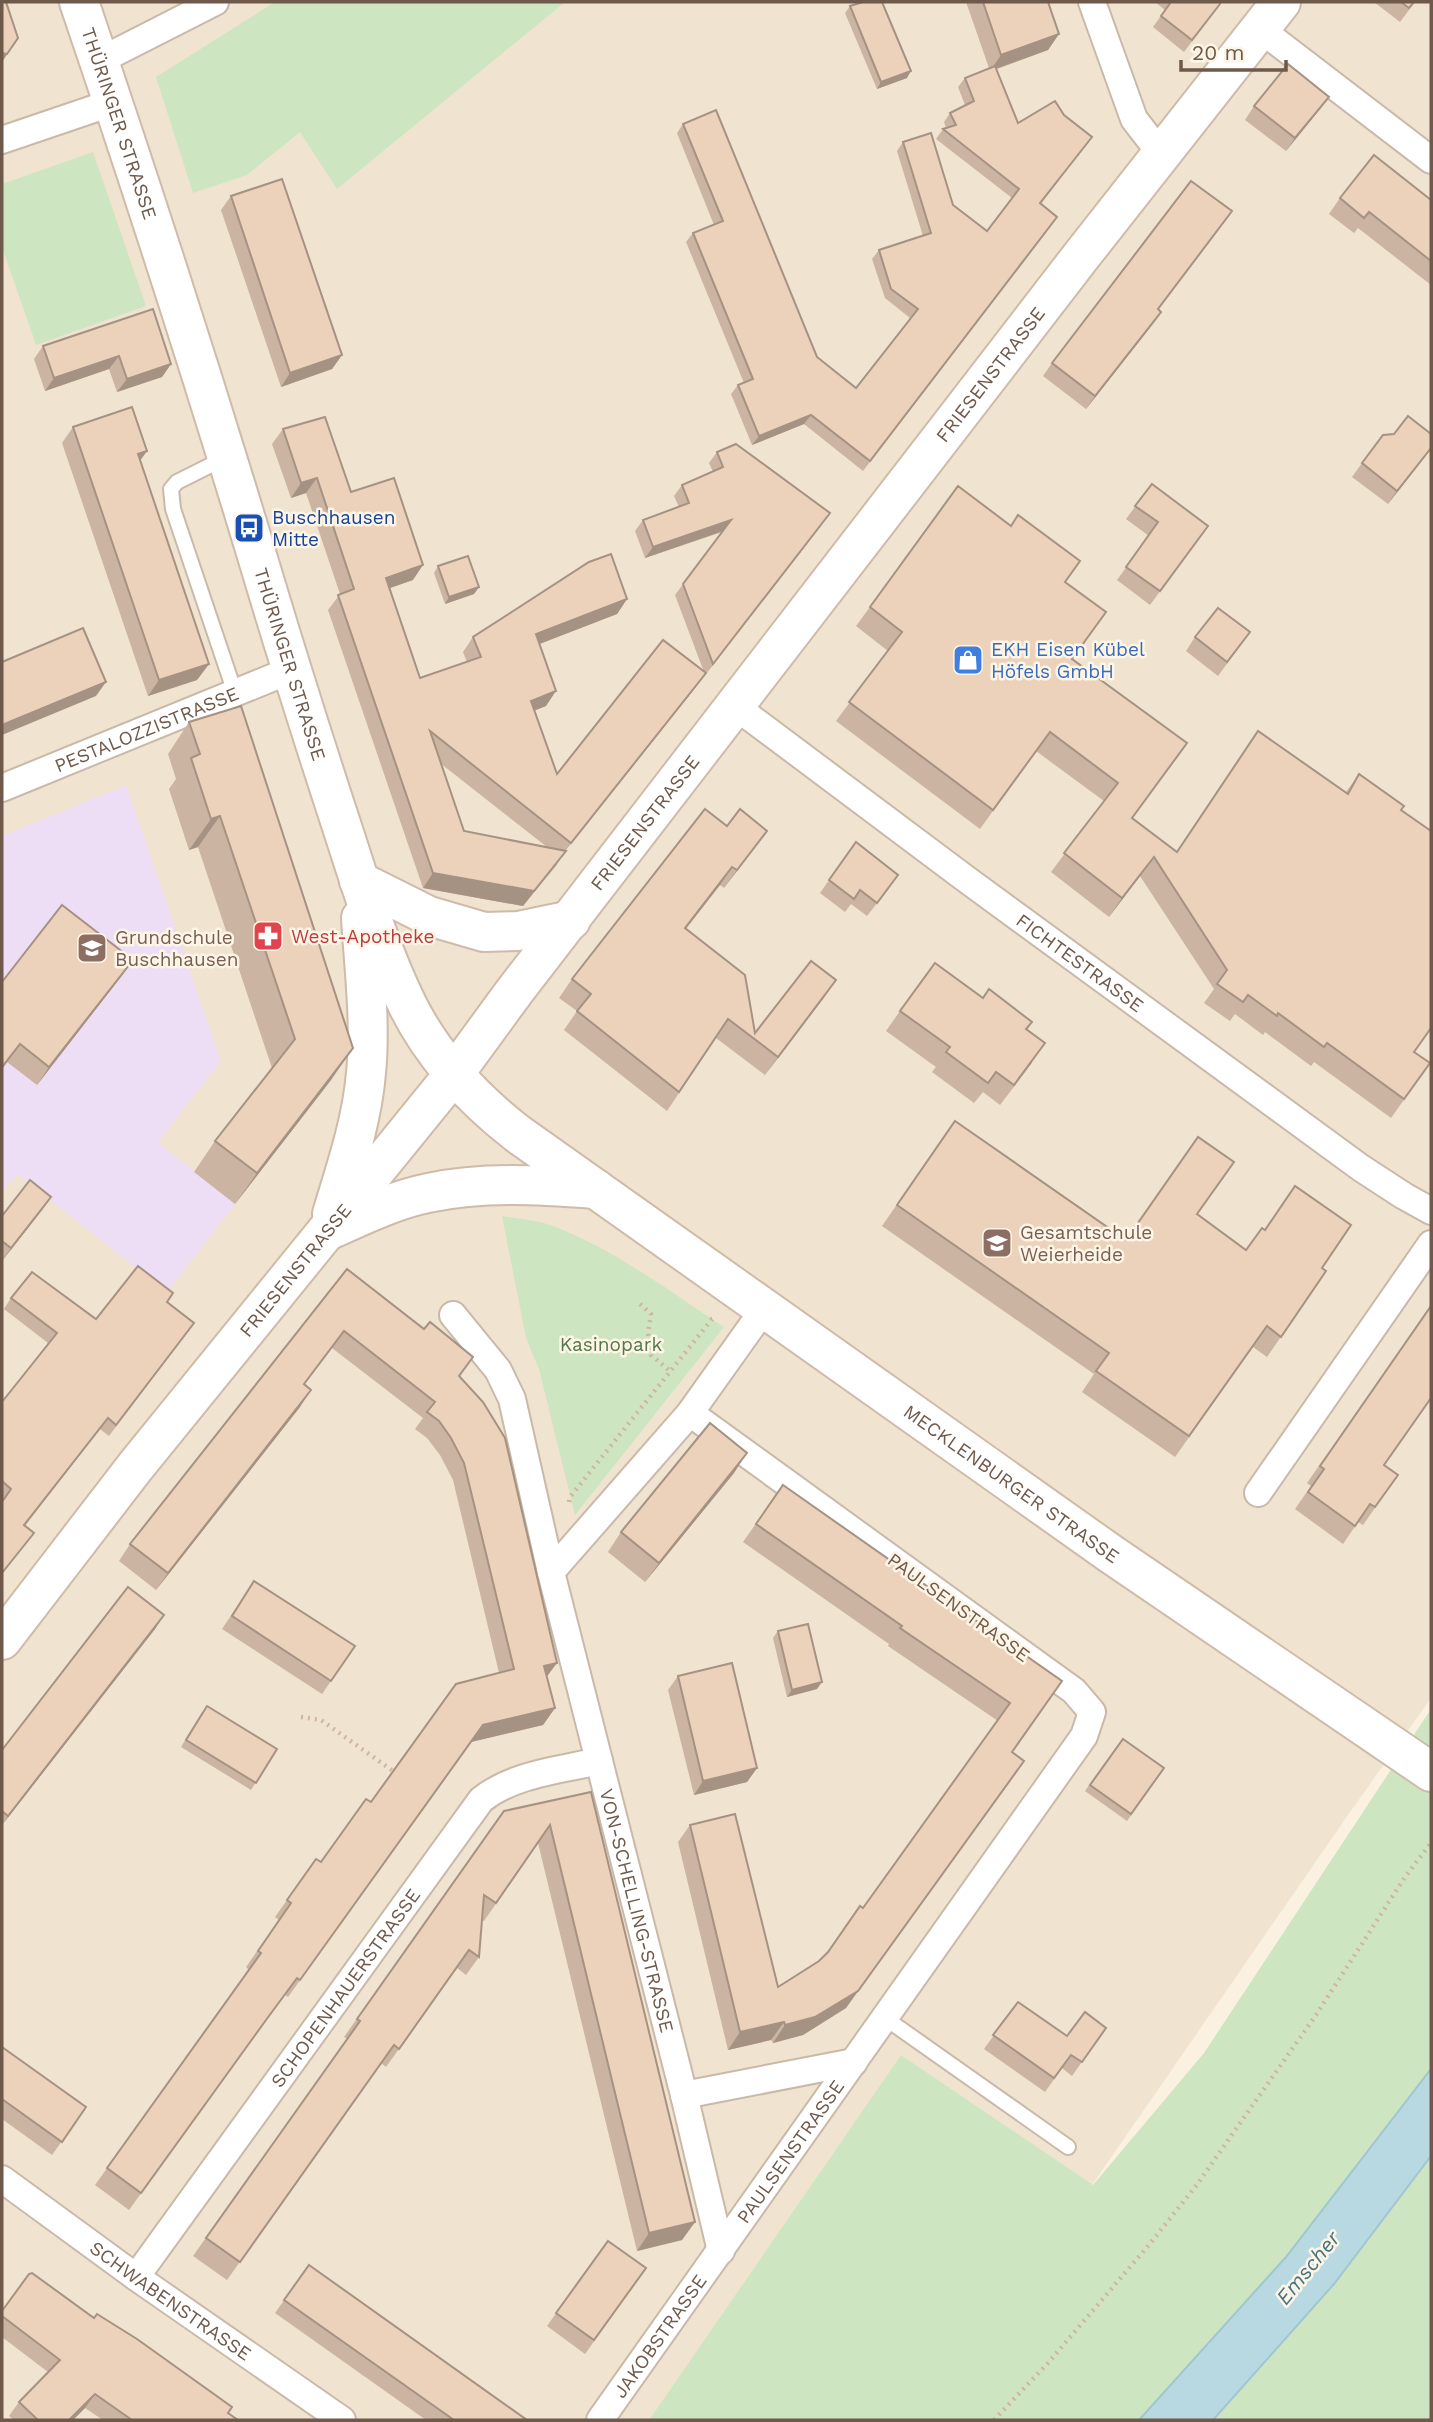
<svg xmlns="http://www.w3.org/2000/svg" width="1433" height="2422" font-family="'Work Sans',sans-serif">
<rect width="100%" height="100%" fill="#faf1e1"/>
<polygon fill="#f0e3d0" points="2,2 1431,2 1431,1698 1348,1815 1092,2185 901,2055 649,2420 2,2420"/>
<polygon fill="#eedef5" points="126,785 221,1061 158,1142 235,1204 167,1292 17,1174 2,1192 2,836"/>
<g fill="#cee5c1">
<polygon points="275,2 565,2 337,189 300,132 247,175 193,193 156,77"/>
<polygon points="93,152 146,306 36,345 2,247 2,184"/>
<path d="M502,1216C518,1219 536,1220 550,1225C613,1248 669,1291 724,1327L575,1515L539,1369L526,1338Z"/>
<polygon points="1431,1709 1431,2420 649,2420 901,2055 1093,2185 1204,2053"/>
</g>
<polygon fill="#b8d9e1" stroke="#9fc7d1" stroke-width="2" points="1431,2069 1431,2156 1334,2284 1213,2420 1139,2420 1286,2257"/>
<g fill="none" stroke-linecap="round" stroke-linejoin="round">
<g stroke="#c9b9a9" stroke-width="18">
<g id="lane">
<polyline points="225,458 177,482 171,489 173,509 235,693"/>
<polyline points="885,2018 1068,2147"/>
</g>
</g>
<g stroke="#c9b9a9" stroke-width="30">
<g id="street">
<polyline points="1092,2 1134,119 1161,154"/>
<polyline points="1260,29 1431,160"/>
<polyline points="99,61 215,2"/>
<polyline points="2,140 111,103"/>
<path id="s1" d="M735,706L966,879L1361,1168L1404,1196L1431,1211"/>
<path id="s2" d="M2,788L291,670"/>
<path id="s3" d="M453,1315L498,1370L512,1399L551,1572L684,2095L721,2251"/>
<polyline points="1258,1493 1431,1244"/>
<polyline points="551,1572 690,1413 764,1309"/>
<polyline points="684,2095 854,2062"/>
<path id="s4" d="M2,2179L136,2277L342,2420"/>
<path id="s5" d="M136,2277L481,1800C513,1774 560,1770 599,1761"/>
<path id="s6" d="M600,2420L1084,1736L1092,1712L1074,1691L690,1413"/>
</g>
</g>
<g stroke="#cebba9" stroke-width="42">
<g id="secondary">
<path id="s7" d="M79,2C145,196 208,392 267,589C292,672 318,754 345,836C363,892 381,951 407,1004C432,1055 473,1099 518,1134L1111,1554L1431,1772"/>
<polyline points="359,881 429,916 484,932 518,931 571,920"/>
<path d="M332,1214C346,1168 362,1121 366,1073C371,1022 364,969 361,918"/>
<path d="M332,1229C363,1215 394,1200 428,1193C483,1181 540,1185 596,1189"/>
<path id="s8" d="M2,1640L135,1467L454,1074L514,992L1082,255L1281,2"/>
</g>
</g>
<g stroke="#d0b59f" stroke-width="4.5" stroke-dasharray="2 5" stroke-linecap="butt">
<polyline points="640,1304 651,1314 648,1333 651,1355 670,1371"/>
<polyline points="569,1502 570,1497 712,1319 715,1318"/>
<polyline points="301,1717 321,1720 393,1771"/>
<polyline points="994,2420 1048,2363 1148,2246 1196,2186 1316,2015 1405,1877 1431,1843"/>
</g>
<use href="#lane" stroke="#fff" stroke-width="14"/>
<use href="#street" stroke="#fff" stroke-width="26"/>
<use href="#secondary" stroke="#fff" stroke-width="38"/>
</g>
<g fill="#cbb4a1" fill-rule="evenodd">
<polygon points="966,2 1048,2 1059,34 1048,50 997,69 1018,123 1064,115 1092,137 1041,204 1051,226 863,471 804,424 752,445 731,394 738,385 744,383 686,242 693,233 714,225 677,133 683,124 817,357 856,388 910,318 885,298 872,259 879,250 923,236 897,151 903,142 953,205 987,231 1012,198 936,139 943,129 946,128 944,122 950,113 965,105 958,87 965,78 989,68"/>
<polygon points="1155,2 1220,2 1220,4 1184,52 1153,27 1165,10"/>
<polygon points="1374,2 1415,2 1400,22"/>
<polygon points="850,6 907,78 877,89 845,13"/>
<polygon points="1329,97 1319,110 1286,151 1245,120 1254,106"/>
<polygon points="231,196 342,355 332,369 281,387 221,210"/>
<polygon points="1340,198 1431,200 1431,285 1358,228 1354,233 1329,214"/>
<polygon points="1159,310 1161,312 1152,325 1086,409 1043,376 1052,363"/>
<polygon points="43,346 171,364 162,377 117,392 109,369 45,391 34,359"/>
<polygon points="73,427 147,451 140,461 209,664 197,680 148,696 62,443"/>
<path d="M283,429L351,492L413,580L389,588L420,678L467,662L463,652L473,637L627,599L617,614L540,644L546,706L534,710L557,774L704,672L675,595L722,532L645,558L635,531L643,520L679,507L674,496L682,485L713,472L709,463L717,452L830,513L695,688L565,851L556,866L523,906L423,888L328,610L340,594L306,493L291,498L272,444ZM440,763L547,847L464,831Z"/>
<polygon points="1431,434 1431,449 1388,504 1352,477 1362,463"/>
<polygon points="1152,484 1208,526 1150,605 1117,580 1149,536 1126,519"/>
<polygon points="1011,526 1065,582 1073,659 1133,818 1177,852 1346,792 1359,774 1401,810 1414,1052 1430,1063 1391,1118 1314,1062 1311,1066 1265,1032 1263,1035 1235,1014 1230,1021 1204,1003 1214,989 1140,876 1109,917 1051,872 1104,801 1036,751 980,829 836,721 888,651 856,626 870,607"/>
<polygon points="438,566 479,587 474,594 445,604 434,573"/>
<polygon points="1195,637 1240,646 1218,676 1186,651"/>
<polygon points="189,722 331,1080 235,1204 194,1172 215,1141 272,1068 198,847 189,850 169,789 176,779 168,754"/>
<polygon points="727,826 767,831 724,888 720,885 686,929 755,1033 836,980 765,1075 716,1038 667,1111 564,1030 577,1011 559,998 572,979"/>
<polygon points="856,842 889,888 867,916 851,904 845,912 820,893"/>
<polygon points="133,960 120,978 37,1085 7,1062 2,1069 2,982"/>
<polygon points="983,998 1032,1022 1027,1030 1032,1063 1000,1105 983,1092 974,1103 932,1072 936,1067 886,1031 900,1011"/>
<polygon points="955,1121 1126,1240 1197,1214 1246,1250 1322,1268 1326,1271 1267,1357 1253,1347 1175,1457 1082,1392 1094,1374 882,1226"/>
<polygon points="51,1197 42,1210 2,1261 2,1216"/>
<polygon points="347,1269 459,1376 547,1677 555,1708 543,1725 471,1742 288,1997 285,1995 254,2037 129,2210 95,2185 249,1970 246,1967 279,1920 275,1917 316,1859 321,1862 371,1802 499,1673 453,1480 440,1455 427,1438 415,1429 423,1418 332,1348 304,1385 300,1407 156,1590 119,1561 130,1544"/>
<polygon points="11,1298 96,1319 167,1302 194,1323 109,1436 100,1429 25,1526 34,1533 2,1574 2,1502 3,1500 2,1499 2,1402 48,1343 4,1309"/>
<polygon points="1431,1306 1384,1465 1398,1475 1363,1525 1358,1522 1343,1544 1295,1509 1311,1486 1307,1483"/>
<polygon points="734,1473 645,1582 608,1552 621,1532"/>
<polygon points="783,1485 1062,1681 1012,1752 846,2008 803,2035 773,2043 771,2040 728,2050 678,1842 690,1825 778,1987 819,1961 828,1952 863,1908 998,1721 888,1646 889,1644 743,1542"/>
<polygon points="254,1581 355,1646 322,1694 222,1629"/>
<polygon points="164,1615 155,1629 2,1825 2,1750"/>
<polygon points="778,1631 817,1689 787,1697 773,1638"/>
<polygon points="678,1676 757,1768 747,1782 694,1795 668,1690"/>
<polygon points="202,1712 277,1749 251,1790 181,1747"/>
<polygon points="1123,1739 1164,1768 1127,1821 1085,1791"/>
<polygon points="591,1792 695,2222 682,2240 637,2251 538,1843 484,1921 482,1920 479,1957 466,1975 457,1968 386,2067 381,2063 227,2280 193,2256 347,2039 344,2037 504,1811"/>
<polygon points="1018,2002 1067,2036 1106,2028 1072,2076 1062,2068 1045,2092 984,2049"/>
<polygon points="2,2047 86,2107 52,2155 2,2119"/>
<polygon points="608,2241 646,2268 585,2354 547,2326"/>
<polygon points="309,2265 527,2420 426,2420 275,2313"/>
<polygon points="2,2311 94,2318 238,2420 103,2420 85,2408 73,2420 14,2420 9,2416 19,2402 48,2372 2,2337"/>
</g>
<g fill="#a59283">
<polygon points="1059,34 1048,50 990,71 1001,55"/>
<polygon points="18,38 2,62 2,53"/>
<polygon points="911,71 907,78 877,89 881,82"/>
<polygon points="1329,97 1319,110 1286,151 1295,138"/>
<polygon points="1161,312 1152,325 1086,409 1095,396"/>
<polygon points="342,355 332,369 281,387 290,373"/>
<polygon points="119,356 109,369 45,391 54,378"/>
<polygon points="171,364 162,377 117,392 127,379"/>
<polygon points="811,415 804,424 752,445 759,436"/>
<polygon points="1431,448 1431,449 1388,504 1397,491"/>
<polygon points="147,451 135,467 138,454"/>
<polygon points="317,478 306,493 291,498 301,483"/>
<polygon points="830,513 822,524 705,675 713,664"/>
<polygon points="731,520 723,531 645,558 653,547"/>
<polygon points="423,565 413,580 376,593 386,578"/>
<polygon points="479,587 474,594 445,604 449,597"/>
<polygon points="627,599 617,614 526,649 536,634"/>
<polygon points="209,664 197,680 148,696 159,680"/>
<polygon points="706,673 695,688 560,857 571,843"/>
<polygon points="106,682 96,696 2,735 2,725"/>
<polygon points="556,691 546,706 521,716 531,701"/>
<polygon points="220,816 198,847 189,850 211,819"/>
<polygon points="767,831 754,849 724,888 737,870"/>
<polygon points="566,851 523,906 423,888 433,873"/>
<polygon points="1154,857 1140,876 1109,917 1122,898"/>
<polygon points="732,867 720,885 672,946 685,928"/>
<polygon points="133,960 120,978 37,1085 49,1067"/>
<polygon points="836,980 823,999 765,1075 778,1057"/>
<polygon points="20,1044 7,1062 2,1069 2,1067"/>
<polygon points="353,1048 331,1080 235,1204 257,1173"/>
<polygon points="51,1197 42,1210 2,1261 11,1248"/>
<polygon points="311,1390 300,1407 156,1590 168,1573"/>
<polygon points="108,1418 100,1429 16,1536 24,1525"/>
<polygon points="747,1453 734,1473 645,1582 659,1563"/>
<polygon points="164,1615 155,1629 2,1825 8,1816"/>
<polygon points="557,1663 545,1679 544,1666"/>
<polygon points="822,1682 817,1689 787,1697 792,1690"/>
<polygon points="555,1708 543,1725 471,1742 288,1997 483,1725"/>
<polygon points="1024,1761 846,2008 803,2035 773,2043 785,2025"/>
<polygon points="757,1768 747,1782 694,1795 703,1781"/>
<polygon points="784,2022 771,2040 728,2050 740,2032"/>
<polygon points="695,2222 682,2240 637,2251 649,2233"/>
<polygon points="95,2394 85,2408 73,2420 69,2420"/>
</g>
<g fill="#ecd1bb" stroke="#a59283" stroke-width="2">
<polygon points="2,2 6,2 18,38 7,54 2,53"/>
<polygon points="863,2 882,2 911,71 881,82 850,6"/>
<polygon points="983,2 1048,2 1059,34 1001,55"/>
<polygon points="1171,2 1220,2 1220,4 1192,40 1161,16"/>
<polygon points="1401,2 1414,2 1409,8"/>
<polygon points="1288,64 1329,97 1295,138 1254,106"/>
<polygon points="995,66 1018,123 1055,101 1064,115 1092,137 1040,203 1057,217 870,461 811,415 759,436 738,385 753,379 693,233 723,221 683,124 716,110 817,357 856,388 918,309 891,289 879,250 931,233 903,142 931,133 953,205 987,231 1019,189 943,129 956,125 950,113 974,101 965,78"/>
<polygon points="1374,155 1431,200 1431,261 1369,212 1364,218 1340,198"/>
<polygon points="282,179 342,355 290,373 231,196"/>
<polygon points="1191,181 1232,211 1158,309 1161,312 1095,396 1052,363"/>
<polygon points="153,309 171,364 127,379 119,356 54,378 43,346"/>
<polygon points="132,407 147,451 138,454 209,664 159,680 73,427"/>
<polygon points="1408,416 1431,434 1431,448 1397,491 1362,463 1383,435 1394,434"/>
<polygon points="325,417 351,492 394,478 423,565 386,578 420,678 481,657 473,637 589,562 611,554 627,599 536,634 556,691 531,701 557,774 663,640 706,673 571,843 430,731 464,831 566,851 534,891 433,873 338,595 354,589 317,478 301,483 283,429"/>
<polygon points="736,444 830,513 713,664 683,584 731,520 653,547 643,520 689,503 682,485 723,467 717,452"/>
<polygon points="1152,484 1208,526 1160,591 1126,567 1158,522 1135,506"/>
<polygon points="958,486 1011,526 1018,515 1080,561 1065,582 1106,612 1072,659 1187,743 1132,818 1177,852 1258,731 1348,794 1359,774 1404,806 1401,810 1431,831 1431,1028 1414,1052 1430,1063 1404,1099 1327,1043 1324,1047 1278,1013 1277,1016 1248,995 1243,1002 1217,984 1227,970 1154,857 1122,898 1064,853 1118,783 1050,732 993,810 849,702 902,632 870,607"/>
<polygon points="468,556 479,587 449,597 438,566"/>
<polygon points="1218,608 1250,632 1227,662 1195,637"/>
<polygon points="83,628 106,682 2,725 2,662"/>
<polygon points="241,706 353,1048 257,1173 215,1141 295,1039 220,816 211,819 191,758 200,754 189,722"/>
<polygon points="705,809 727,826 740,809 767,831 737,870 732,867 685,928 745,975 755,1033 811,961 836,980 778,1057 728,1019 679,1092 577,1011 591,994 572,979"/>
<polygon points="856,842 898,875 877,903 860,890 854,899 829,880"/>
<polygon points="62,905 133,960 49,1067 20,1044 2,1067 2,982"/>
<polygon points="935,963 983,998 989,989 1032,1022 1026,1029 1045,1043 1014,1085 996,1072 988,1083 946,1052 950,1047 900,1011"/>
<polygon points="955,1121 1126,1240 1198,1137 1234,1162 1197,1214 1246,1250 1262,1228 1265,1230 1295,1186 1351,1225 1322,1268 1326,1271 1281,1337 1267,1326 1189,1436 1096,1371 1109,1353 897,1205"/>
<polygon points="30,1180 51,1197 11,1248 2,1241 2,1216"/>
<polygon points="138,1266 173,1293 167,1302 194,1323 116,1425 108,1418 24,1525 34,1533 2,1573 2,1502 11,1489 2,1481 2,1402 57,1333 11,1298 32,1272 96,1319"/>
<polygon points="347,1269 424,1329 430,1322 473,1357 459,1376 483,1402 505,1438 557,1663 544,1666 555,1708 483,1725 300,1980 297,1978 266,2020 141,2193 107,2168 261,1953 258,1951 291,1903 287,1900 316,1859 321,1862 366,1799 371,1802 456,1684 514,1669 464,1463 451,1438 439,1421 427,1412 435,1402 344,1331 304,1384 311,1390 168,1573 130,1544"/>
<polygon points="1431,1306 1431,1398 1384,1465 1398,1475 1375,1507 1370,1504 1355,1526 1308,1492 1324,1469 1320,1466"/>
<polygon points="710,1423 747,1453 659,1563 621,1532"/>
<polygon points="783,1485 1062,1681 1012,1752 1024,1761 858,1991 815,2017 785,2025 784,2022 740,2032 690,1825 735,1814 778,1987 819,1961 828,1952 860,1906 863,1908 1010,1703 900,1628 902,1626 756,1524"/>
<polygon points="254,1581 355,1646 331,1681 232,1616"/>
<polygon points="128,1587 164,1615 8,1816 2,1811 2,1750"/>
<polygon points="808,1624 822,1682 792,1690 778,1631"/>
<polygon points="732,1663 757,1768 703,1781 678,1676"/>
<polygon points="207,1706 277,1749 256,1783 186,1740"/>
<polygon points="1123,1739 1164,1768 1131,1814 1090,1785"/>
<polygon points="591,1792 695,2222 649,2233 550,1825 496,1903 484,1895 479,1957 469,1950 399,2049 394,2045 240,2262 206,2238 360,2021 357,2019 504,1811"/>
<polygon points="1018,2002 1067,2036 1085,2012 1106,2028 1082,2062 1071,2055 1054,2078 993,2035"/>
<polygon points="2,2047 86,2107 62,2142 2,2099"/>
<polygon points="608,2241 646,2268 594,2340 556,2313"/>
<polygon points="309,2265 527,2420 454,2420 284,2300"/>
<polygon points="32,2273 94,2318 97,2314 137,2339 232,2407 228,2413 238,2420 132,2420 95,2394 69,2420 38,2420 19,2402 60,2360 2,2316 2,2311 29,2274"/>
</g>
<defs>
<g id="bus-square" transform="scale(1.575)"><rect x="-9" y="-9" width="18" height="18" rx="4" fill="#1a4fb4" stroke="#fdf5e6"/><path d="M-5-6H5V4H4V6H2V4H-2V6H-4V4H-5ZM-3.5-4V0h7V-4ZM-3.5 1.2v1.5H-2V1.2ZM2 1.2v1.5H3.5V1.2Z" fill="#fff"/></g>
<g id="shop-square" transform="scale(1.575)"><rect x="-9" y="-9" width="18" height="18" rx="4" fill="#3f7fe0" stroke="#fdf5e6"/><path d="M-5-2.5h2.3a2.7 3.5 0 0 1 5.4 0H5L5.5 6h-11ZM-1.5-2.5h3a1.5 2.3 0 0 0-3 0Z" fill="#fff"/></g>
<g id="pharmacy-square" transform="scale(1.575)"><rect x="-9" y="-9" width="18" height="18" rx="4" fill="#e0444e" stroke="#fdf5e6"/><path d="M-2-6h4v4h4v4h-4v4h-4v-4h-4v-4h4Z" fill="#fff"/></g>
<g id="school-square" transform="scale(1.575)"><rect x="-9" y="-9" width="18" height="18" rx="4" fill="#8d6e63" stroke="#fdf5e6"/><path d="M0-5L7-2L0 1L-7-2ZM-4 1L0 2.5L4 1V4Q0 6-4 4Z" fill="#fff"/></g>
</defs>
<g fill-rule="evenodd">
<use href="#bus-square" x="249" y="528"/>
<use href="#shop-square" x="968" y="660"/>
<use href="#pharmacy-square" x="268" y="936"/>
<use href="#school-square" x="92" y="948"/>
<use href="#school-square" x="997" y="1243"/>
</g>
<g text-anchor="middle" stroke-width="5" stroke-linejoin="round" paint-order="stroke">
<g font-size="19" fill="#6e594a" stroke="#fdf5e6">
<text dy="7" stroke="none"><textPath href="#s7" startOffset="128">THÜRINGER STRASSE</textPath></text>
<text dy="7" stroke="none"><textPath href="#s8" startOffset="1606">FRIESENSTRASSE</textPath></text>
<text dy="7" stroke="none"><textPath href="#s7" startOffset="695">THÜRINGER STRASSE</textPath></text>
<text dy="7" stroke="none"><textPath href="#s2" startOffset="156">PESTALOZZISTRASSE</textPath></text>
<text dy="7" stroke="none"><textPath href="#s8" startOffset="1040">FRIESENSTRASSE</textPath></text>
<text dy="7" stroke="none"><textPath href="#s1" startOffset="430">FICHTESTRASSE</textPath></text>
<text dy="7" stroke="none"><textPath href="#s8" startOffset="472">FRIESENSTRASSE</textPath></text>
<text dy="7" stroke="none"><textPath href="#s7" startOffset="1832">MECKLENBURGER STRASSE</textPath></text>
<text transform="translate(959 1607) rotate(36)" y="7">PAULSENSTRASSE</text>
<text dy="7" stroke="none"><textPath href="#s3" startOffset="630">VON-SCHELLING-STRASSE</textPath></text>
<text dy="7" stroke="none"><textPath href="#s5" startOffset="357">SCHOPENHAUERSTRASSE</textPath></text>
<text dy="7" stroke="none"><textPath href="#s6" startOffset="329">PAULSENSTRASSE</textPath></text>
<text dy="7" stroke="none"><textPath href="#s4" startOffset="208">SCHWABENSTRASSE</textPath></text>
<text dy="7" stroke="none"><textPath href="#s6" startOffset="103">JAKOBSTRASSE</textPath></text>
</g>
<g font-size="19" fill="#164399" stroke="#fdf5e6" text-anchor="start">
<text x="272" y="524">Buschhausen<tspan x="272" dy="22">Mitte</tspan></text>
</g>
<g font-size="19" fill="#366cbe" stroke="#fdf5e6" text-anchor="start">
<text x="991" y="656">EKH Eisen Kübel<tspan x="991" dy="22">Höfels GmbH</tspan></text>
</g>
<g font-size="19" fill="#be3a42" stroke="#fdf5e6" text-anchor="start">
<text x="291" y="943">West-Apotheke</text>
</g>
<g font-size="19" fill="#785e54" stroke="#fdf5e6" text-anchor="start">
<text x="115" y="944">Grundschule<tspan x="115" dy="22">Buschhausen</tspan></text>
<text x="1020" y="1239">Gesamtschule<tspan x="1020" dy="22">Weierheide</tspan></text>
</g>
<g font-size="19" fill="#537946" stroke="#fdf5e6">
<text x="611" y="1351">Kasinopark</text>
</g>
<g font-size="21" font-style="italic" fill="#477480" stroke="#fdf5e6">
<text transform="translate(1308 2268) rotate(-51)" y="7">Emscher</text>
</g>
</g>
<rect width="1433" height="2422" fill="none" stroke="#6e594a" stroke-width="7"/>
<path d="M1181 60v10h105v-10" fill="none" stroke="#6e594a" stroke-width="3.5"/>
<text x="1192" y="60" font-size="21" fill="#6e594a" stroke="#fdf5e6" stroke-width="5" paint-order="stroke">20 m</text>
</svg>
